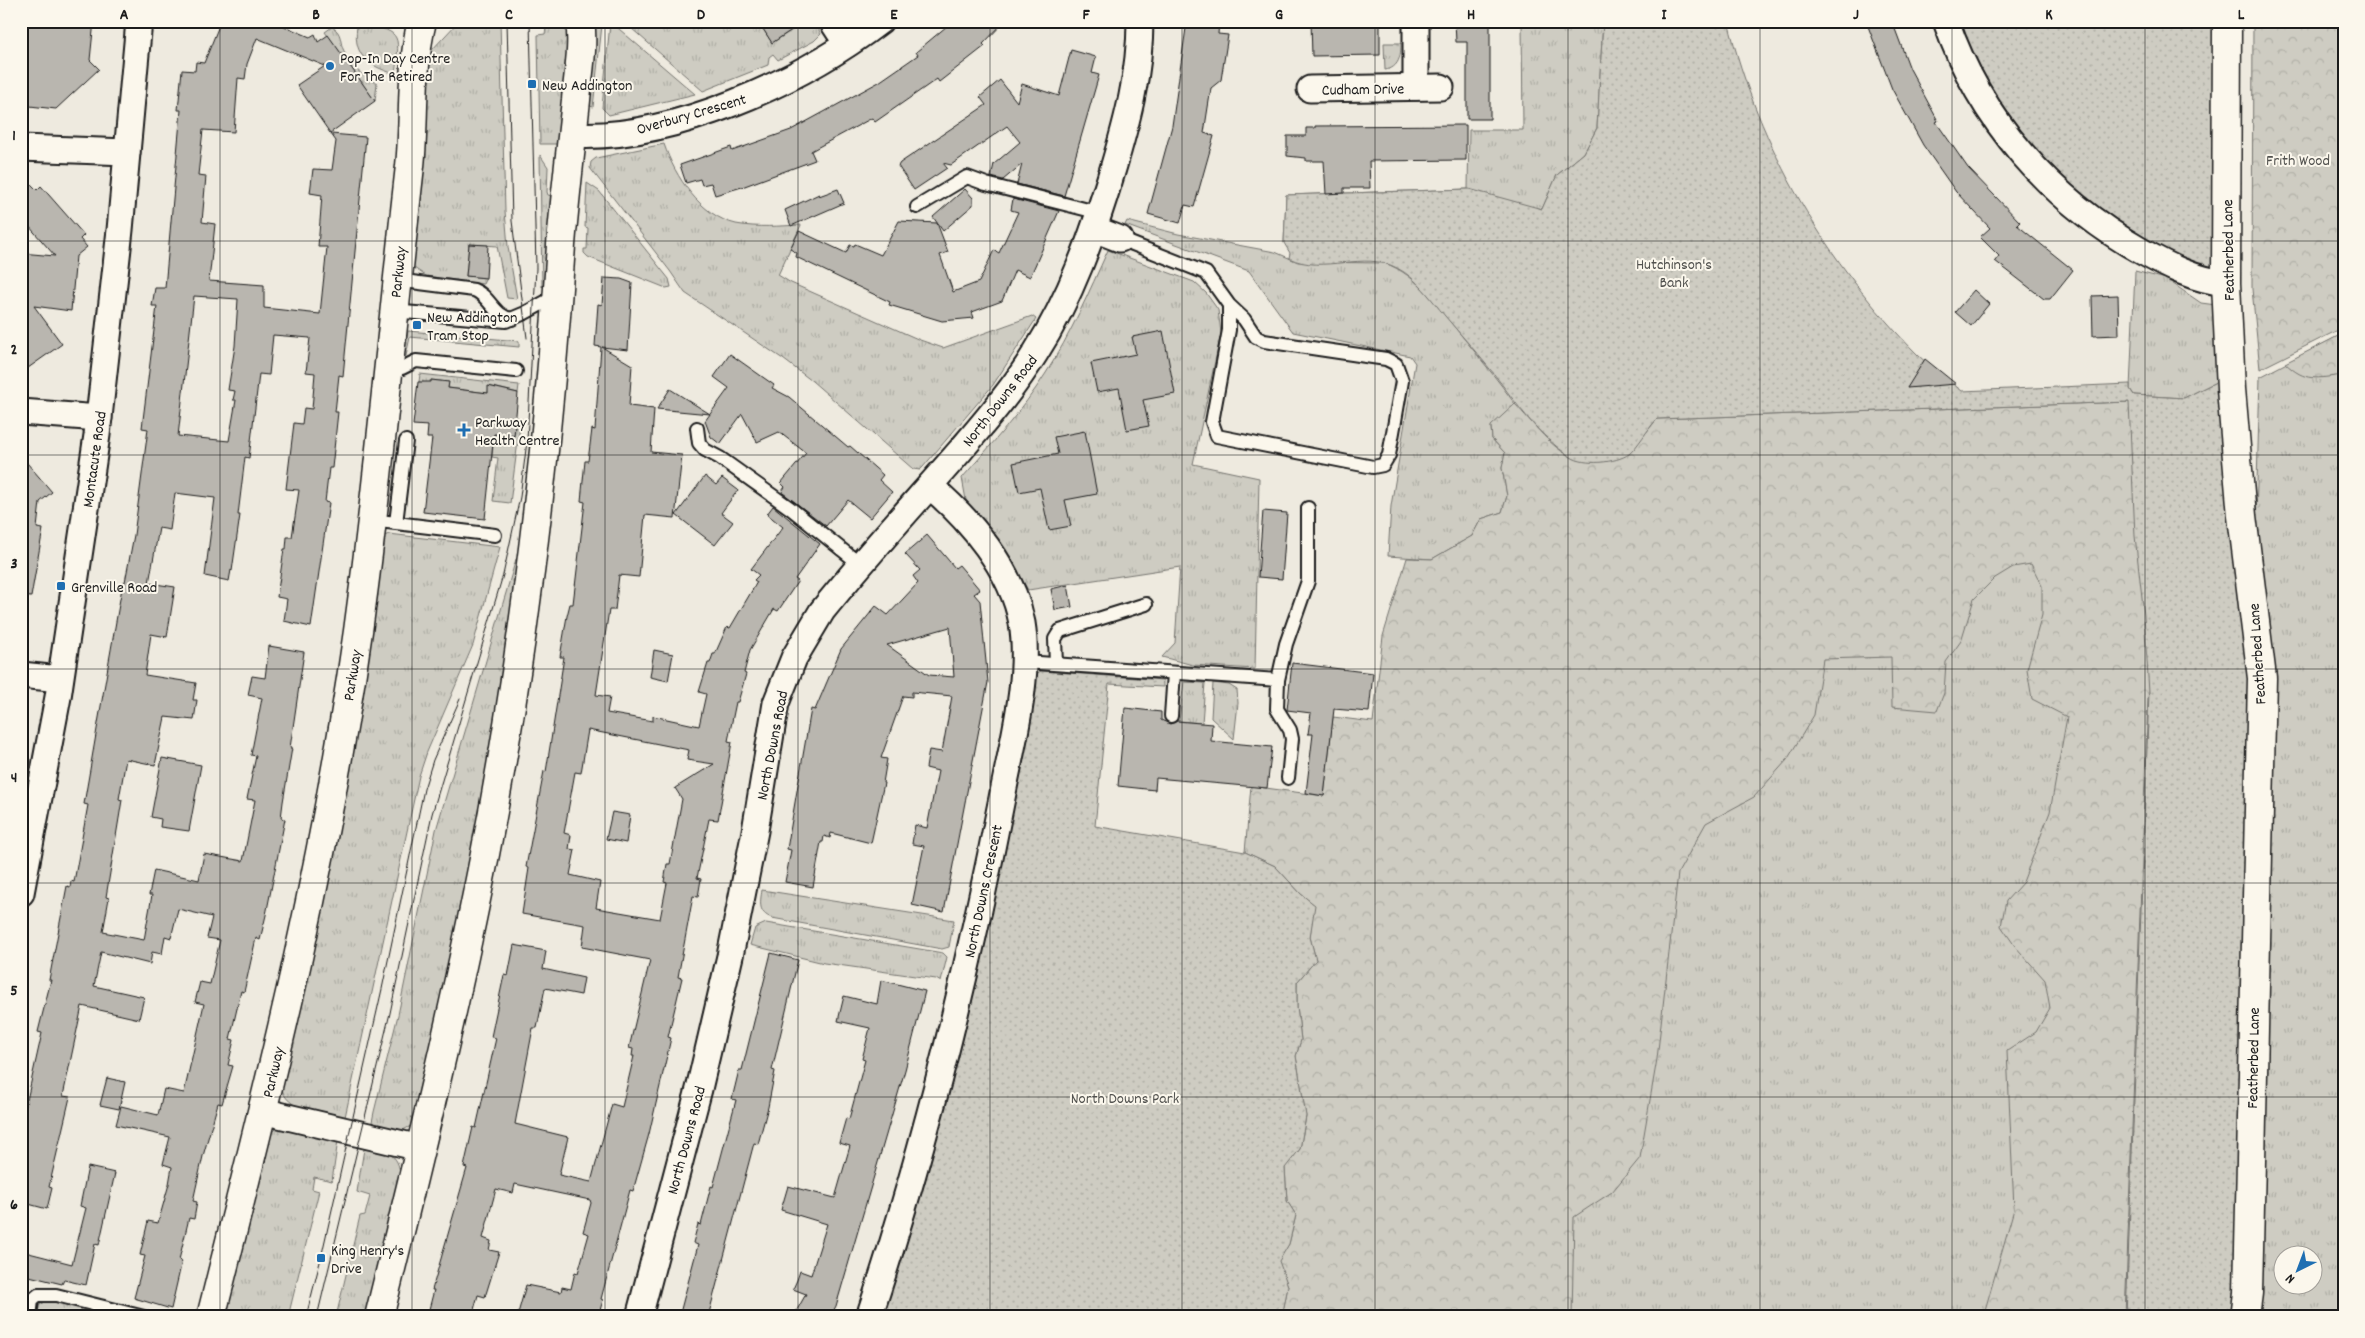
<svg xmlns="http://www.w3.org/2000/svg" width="2365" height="1338" font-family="Dekko,sans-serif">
<defs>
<pattern id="grass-tufts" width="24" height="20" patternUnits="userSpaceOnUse" patternTransform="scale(1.25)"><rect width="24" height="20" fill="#ceccc2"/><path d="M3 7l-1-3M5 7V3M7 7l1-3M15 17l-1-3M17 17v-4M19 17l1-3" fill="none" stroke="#b0afa6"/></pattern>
<pattern id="forest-crowns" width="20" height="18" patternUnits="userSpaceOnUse" patternTransform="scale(1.25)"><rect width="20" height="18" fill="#ceccc2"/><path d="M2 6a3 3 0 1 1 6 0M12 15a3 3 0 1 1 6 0" fill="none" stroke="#b0afa6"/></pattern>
<pattern id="park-dots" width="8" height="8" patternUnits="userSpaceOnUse" patternTransform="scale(1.25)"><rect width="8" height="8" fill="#ceccc2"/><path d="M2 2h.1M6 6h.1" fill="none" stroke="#b0afa6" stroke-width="1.8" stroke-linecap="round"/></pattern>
</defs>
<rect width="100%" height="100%" fill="#eeeadf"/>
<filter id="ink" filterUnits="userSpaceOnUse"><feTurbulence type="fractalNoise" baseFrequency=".02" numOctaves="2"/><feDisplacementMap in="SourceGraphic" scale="10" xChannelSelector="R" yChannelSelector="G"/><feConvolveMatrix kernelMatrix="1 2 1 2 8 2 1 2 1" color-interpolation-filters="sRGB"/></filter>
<g filter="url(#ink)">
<g fill="url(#grass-tufts)" stroke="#75746f" fill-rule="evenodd">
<path d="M358,21C400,34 401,29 395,74C366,65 351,54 358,21Z"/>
<polygon points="459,21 500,21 505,211 508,247 517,299 507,298 497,246 469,244 466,276 486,278 483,284 426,276 411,266 429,53"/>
<polygon points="547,21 566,21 569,39 560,144 540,144 538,35 545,34"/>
<polygon points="623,21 758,21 772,43 797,27 793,21 814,21 821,34 814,41 778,60 773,54 769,57 768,65 703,91"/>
<polygon points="1522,21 1603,21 1597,128 1584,153 1557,175 1542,209 1284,243 1286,195 1468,189 1469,130 1523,130"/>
<polygon points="610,23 612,23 695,94 609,115 602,108"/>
<polygon points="602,25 593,107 588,105 592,26"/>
<path d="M332,27C343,33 339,42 344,51C351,66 362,77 377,83L375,101L325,32Z"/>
<path d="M1384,43H1401C1401,56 1399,68 1385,70Z"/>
<path d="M664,144C675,177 701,216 736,224C757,228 780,226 801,225L778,275L791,283L920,340L943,348L1032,316L1036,319L993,385L923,467L920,470L913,469L812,381L783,359L685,293L670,271L590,168L591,162L596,158Z"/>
<polygon points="540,155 548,167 547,192 548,195 556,197 547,280 542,287"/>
<polygon points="587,183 599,191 669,279 671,287 666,288 588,257 584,253 584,249 587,249 588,228 585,227"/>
<path d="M1127,221L1178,234L1275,252L1298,262L1384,263C1418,274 1439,309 1461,335C1480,358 1498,380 1515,404L1491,427L1492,439L1505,453L1502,468L1507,496L1502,512L1481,519L1472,536L1432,559L1388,556L1391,506L1415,363L1410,356L1293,332L1249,271L1125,225Z"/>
<path d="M1108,250L1194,282L1206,293L1218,310L1221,333L1193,464L1259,478L1255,669L1193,665L1162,657L1175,643L1180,567L1028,590L1004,548L966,500L962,478C991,445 1022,411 1046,373C1071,334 1089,292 1108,250Z"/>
<polygon points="2135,271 2166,279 2201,303 2216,305 2218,381 2184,398 2134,395 2130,389"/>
<polygon points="408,331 519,341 519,347 410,337 406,356 404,356"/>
<path d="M2344,333V1317H2257L2276,685L2256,519L2260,377ZM2282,1256H2312V1286H2282Z"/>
<polygon points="420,374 519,385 518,393 489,386 488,393 448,388 448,382 431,380 431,383 419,382"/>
<polygon points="2129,402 2149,692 2126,1317 1340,1317 1385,867 2066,406"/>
<polygon points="516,417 521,418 510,503 493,501 498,458 492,457 494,434 514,436"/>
<path d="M389,534L500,547L473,645L427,752L419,776L345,1117L342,1119C321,1113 286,1112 281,1086L382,537Z"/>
<polygon points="519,557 490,768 415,1124 399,1132 375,1127 372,1122 374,1112 398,1015 436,830 516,559"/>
<polygon points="1184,682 1205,683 1202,723 1179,721"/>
<polygon points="1213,683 1229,685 1237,690 1238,703 1234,739 1211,718"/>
<path d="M762,890L954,920L949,947L942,949L772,918C758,913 760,903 762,890Z"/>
<polygon points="766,923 943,953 947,957 941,982 936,979 824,963 750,945 755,928"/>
<polygon points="280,1127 338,1140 332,1181 314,1177 312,1189 319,1191 288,1317 221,1317 271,1132"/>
<path d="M368,1146C389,1153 397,1152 401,1176L370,1317H336L360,1216L365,1215L370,1196L357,1192L364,1149Z"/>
<polygon points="47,1301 51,1301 111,1314 94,1317 37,1317 38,1306"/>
</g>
<g fill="url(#forest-crowns)" stroke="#75746f">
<polygon points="2253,21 2332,21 2344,29 2344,327 2260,369 2252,289"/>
<path d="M2344,333V375C2316,378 2306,383 2285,363Z"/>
<path d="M2129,402L2165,409L2171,549L2148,698L2125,1317H1983L2014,1209L2007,1051L2036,1032L2050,1008L2045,980L2015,946L2001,926L2006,901L2023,882L2050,812L2067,717L2032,699L2027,669L2042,615V586L2031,564L2013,567L1995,578L1974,599L1961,641L1946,662L1944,693L1937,711L1892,707L1891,657L1823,659L1814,715L1787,760L1754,797L1706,823L1678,873L1657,1059L1640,1158L1612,1192L1574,1217L1572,1317H1282L1288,1286L1278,1261L1289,1244L1296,1215L1287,1201L1285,1167L1300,1149L1306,1117L1296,1056L1301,1040L1297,1006V982L1316,960L1310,937L1314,905L1301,894L1275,866L1245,852L1251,786L1324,796L1333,717L1373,722L1383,636L1407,558L1432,559L1472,536L1481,519L1502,512L1507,496L1502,468L1505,453L1492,439L1491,426L1515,404C1533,423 1553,451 1578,460L1629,454L1657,419Z"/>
</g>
<g fill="url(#park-dots)" stroke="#75746f">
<path d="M1603,21H1728C1758,146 1827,264 1918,355C1931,368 1947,379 1962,391L2130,384V389L2134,395L2184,398L2218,381L2252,683L2234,1317H2126L2149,692L2144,615L2135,536L2129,402L1657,419C1649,427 1636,449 1629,454C1616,463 1584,466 1571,457C1539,437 1516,403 1494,374C1478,354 1461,335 1445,316C1431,299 1417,278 1397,268C1364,250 1323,275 1289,258L1290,253L1284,243L1286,195L1469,189L1542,209L1557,175L1584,153L1597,128Z"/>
<polygon points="1955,21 2216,21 2216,262 2209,273 2095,214 2005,120"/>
<polygon points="1041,671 1163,680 1163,687 1109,684 1095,826 1245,852 1275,866 1301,894 1315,905 1310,937 1316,960 1297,982 1297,1006 1301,1040 1296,1056 1306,1116 1300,1149 1285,1168 1287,1201 1296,1215 1289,1244 1279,1261 1288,1286 1282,1317 879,1317 1034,675"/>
</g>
<g fill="#b9b6af" stroke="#1c1c1c" fill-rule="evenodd">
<polygon points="21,21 62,24 62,21 94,21 90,60 99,69 56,109 21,105"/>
<path d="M217,21H287L284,26L310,37L315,34L318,42L328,35L375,101L330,133L297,85L325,66L257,38L247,64L245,79L238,78L234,132L203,130L198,175L206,176L202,222L215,224L209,281L264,285V308L320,314L327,247H318L322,195L310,193L313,169L332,170L336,141L331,134L366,137L343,376L339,375L335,412H338L332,468H329L325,502L329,503L311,627L284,621L287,599L277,597L284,549H286L287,537H292L299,490L286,489L294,423L302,424L304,408L312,409L315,373L306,372L310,338L273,335L269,375L259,374L249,458L245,457L238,515H240L232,571L231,570L229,581L205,576L215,498L175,493L170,530L159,528L149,583L175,587L167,637L151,634L145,675L196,683L193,700H197L194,720L165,717L155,765L126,759L119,799L122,800L106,897L109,898L103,932L144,940L152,895H149L154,870L199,880L204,854L243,861L255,800L247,799L256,756L251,755L262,698L248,695L252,676L265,678L269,646L304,652L290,748H292L283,802L281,818L285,819L266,915L260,940L256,938L244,992L241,991L230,1039L234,1040L228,1065L233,1066L222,1104L218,1103L203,1156L193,1201L197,1202L194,1219L189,1218L179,1260L182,1261L171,1309L134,1298L145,1256L140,1255L148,1221L158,1223L169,1184L172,1167L163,1164L170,1137L116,1125L121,1106L158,1115L164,1089L184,1093L204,1004L195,1002L200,982L210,984L220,940L207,938L212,917L178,909L171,938L165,936L162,954L152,952L150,964L101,952L94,986L144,997L139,1019L82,1006L63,1096L70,1097L49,1187L52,1188L47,1209L21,1202V1127L42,1033L38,1032L51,980H49L67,886L70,887L71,881L74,882L88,805L84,804L101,706L123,582H125L134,535L148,429L142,428L157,306H152L155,288H165L181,110H178L182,70L195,71L196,62L204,63L220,23ZM194,296L238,299L235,346L228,390L235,391L233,400H236L229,441L178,436Z"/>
<polygon points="758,21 805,21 772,43"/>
<polygon points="953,21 1005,21 983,44 985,46 939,82 937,79 875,122 872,118 811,151 815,160 742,187 715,195 711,183 702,185 700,179 686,183 680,165 731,147 732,151 791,130 879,82 918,55 916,52"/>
<polygon points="1187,21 1219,21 1218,34 1228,35 1221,80 1211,88 1204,133 1214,136 1194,207 1185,205 1180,223 1148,214 1172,126"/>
<polygon points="1311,21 1380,21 1380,55 1312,56"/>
<polygon points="1455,21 1490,21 1490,119 1467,119 1467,42 1456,42"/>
<polygon points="1866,21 1892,21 1910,69 1938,121 1936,122 1968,168 2020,222 2017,225 2073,270 2050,299 2044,299 1995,261 1999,256 1980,237 1990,228 1956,192 1923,145 1892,89"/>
<polygon points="1071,50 1096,57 1092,73 1099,75 1064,196 1017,184 1022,164 1003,180 991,177 994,164 1020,142 1007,126 951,165 943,163 947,168 914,190 898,166 900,163 986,105 980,97 1000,80 1017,102 1022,84 1059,96"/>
<polygon points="1466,125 1466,160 1369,161 1370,188 1344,188 1344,193 1326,194 1324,161 1306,161 1306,158 1287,156 1287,136 1306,136 1306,128 1315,128 1315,126"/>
<polygon points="21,174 37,190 41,186 84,235 80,239 87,247 76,256 71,311 34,306 62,344 21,373 21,253 55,256 21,217"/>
<polygon points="838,189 844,203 791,226 785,210 819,194 819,196"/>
<polygon points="965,189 973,198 973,205 943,231 933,217"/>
<polygon points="1013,199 1059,211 1030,277 1015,270 1002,301 972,312 974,318 942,321 889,305 890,302 796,257 797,253 790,249 799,231 846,253 850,245 854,246 855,244 881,255 899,221 937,223 948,252 940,255 953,292 979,282 994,250 999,253 1018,212 1011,210"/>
<polygon points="469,244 488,245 486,278 466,276"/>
<path d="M604,278L621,279L632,283L628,350L602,347L632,365L629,406L654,409L651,452L682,455L675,518L645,515L639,577L619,575L615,610H609L596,695L610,697L607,713L653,721V716L699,726L706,694L699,692L708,663H710L713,654H715L727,627L730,628L757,582L754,580L759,575L751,569L783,527L767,514L773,506L820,544L795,579L798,581L778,611L774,609L750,650L744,673L746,674L738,702H736L728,741L732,742L718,820L709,819L697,878L701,879L698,897L693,896L678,977L682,978L668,1037L671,1038L649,1134L633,1191L630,1190L601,1299L603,1300L598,1317H517L526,1285L561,1292L562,1287L571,1289L575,1272L578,1273L589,1234L583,1232L591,1203L590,1200L515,1184L513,1193L496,1189L483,1238L491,1241L489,1250L499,1252L485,1297L478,1295L472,1317H427L434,1290H432L467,1168L464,1167L473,1127L476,1128L496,1038L491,1037L504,975L508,976L514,945L546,951L543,969L584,978L581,995L545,988L537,1028H533L515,1124L568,1137L559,1175L591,1182L612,1104L622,1107L634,1056H632L633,1049L629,1048L650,960L582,947L585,925L522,914L529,868L526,867L544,771L546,772L564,657H560L567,616L570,604H573L585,502L581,501L585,461H588L592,429L595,430L601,347L595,346L598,304L602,305ZM588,730L689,750L687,760L714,764L675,788L682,799L670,864H667L664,882L667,883L660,919L596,908L600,882L570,875L575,850L569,849L571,835L564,833L575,772L581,773Z"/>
<polygon points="1974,290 1989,304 1971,326 1955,312"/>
<polygon points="2118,295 2119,335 2093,336 2092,296"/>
<polygon points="1163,331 1175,394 1143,400 1149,426 1127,430 1119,388 1097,392 1091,363 1136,354 1132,337"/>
<polygon points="730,354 774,385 772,388 789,397 848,447 850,446 883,475 879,480 892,492 870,518 848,500 826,526 783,493 782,491 785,487 781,483 806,453 779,432 757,442 742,414 720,444 711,437 705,421 729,388 714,377"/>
<polygon points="1925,359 1956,384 1907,388"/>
<polygon points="431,380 449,382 448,388 488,393 488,386 518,393 514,436 494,434 485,519 423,512 432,438 427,438 428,426 413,425 418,382 431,382"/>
<polygon points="670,389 710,414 657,409"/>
<polygon points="1085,431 1097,494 1065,500 1071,526 1049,530 1040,488 1019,492 1013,463 1058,454 1054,437"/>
<polygon points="21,456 52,492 40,502 37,528 43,529 31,597 21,596"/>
<polygon points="705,476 716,485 722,478 738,490 721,513 733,522 715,545 676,515"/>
<polygon points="1263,511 1287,513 1282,579 1258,577"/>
<path d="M927,535L955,568L959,565L980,590L974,594L980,601L988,682L944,912L912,905L924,846L912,844L915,825L927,828L938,771L926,768L929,750L942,752L952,696L912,692V697L903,696L881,758L887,759L883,783H884L871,843L831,833L830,838L824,836L823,842H821L813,887L785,882L791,850L787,849L811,709L815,710L841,649L876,606L888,615L918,583L913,576L920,570L905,554ZM950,627L954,677L929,675L887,645Z"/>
<polygon points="1068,585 1072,607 1055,610 1051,589"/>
<polygon points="654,650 673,654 668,681 650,677"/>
<polygon points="1292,663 1373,673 1369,712 1334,709 1324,796 1306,793 1313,734 1308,734 1311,713 1287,710"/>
<polygon points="1125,708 1161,712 1161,720 1170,724 1177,721 1212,724 1211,741 1272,747 1267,788 1156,778 1155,790 1118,786"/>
<polygon points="162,758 201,765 189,831 160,827 161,819 151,817"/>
<polygon points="612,812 630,815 626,843 606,839"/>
<polygon points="771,953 798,960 772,1070 775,1071 768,1107 758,1144 754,1143 708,1317 679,1317 698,1245 693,1243 698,1224 701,1225 711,1186 713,1187 736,1100 732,1099 739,1070 742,1070"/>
<polygon points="881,980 925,991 905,1070 836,1306 830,1317 793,1317 806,1294 793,1289 797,1280 800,1271 811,1275 827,1224 781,1210 788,1186 835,1198 850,1146 839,1143 846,1118 849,1119 865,1060 862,1059 870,1028 838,1021 844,996 877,1004"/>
<polygon points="107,1078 125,1082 119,1109 100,1105"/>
<polygon points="88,1167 115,1173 99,1245 95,1244 86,1285 64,1280 62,1284 21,1274 21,1251 72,1264 86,1208 80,1206"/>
</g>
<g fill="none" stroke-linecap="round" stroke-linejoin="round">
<g stroke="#1c1c1c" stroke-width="16">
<g id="lane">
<polyline points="917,207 967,177 986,184 1100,213"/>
<polyline points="1120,239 1206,273 1229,305 1244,319 1256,337 1264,341 1386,359 1396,364 1402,381 1389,455 1383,465 1373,467 1217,436 1212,422 1229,330 1229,305"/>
<path d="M396,280L474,290C490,296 494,317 512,319"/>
<polyline points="393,311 506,321 525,313 558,295"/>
<polyline points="387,367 402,368 416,361 516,371"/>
<polyline points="697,428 699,443 705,450 720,458 790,508 861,565"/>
<polyline points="371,520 396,523 406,441"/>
<polyline points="396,523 495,535"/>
<polyline points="1025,662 1278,680 1286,644 1308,581 1308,508"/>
<polyline points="1056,664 1055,639 1060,631 1146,604"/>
<polyline points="1278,680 1277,709 1290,730 1292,739 1288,778"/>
<polyline points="1171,716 1174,673"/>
<polyline points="30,1317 32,1300 38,1295 56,1295 144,1317"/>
</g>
</g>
<g stroke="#1c1c1c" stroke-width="29">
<g id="street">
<polyline points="832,21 847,44"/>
<path d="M1946,21C1980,120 2051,200 2141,251C2168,266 2195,280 2226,283"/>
<polyline points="1416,87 1416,21"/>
<polyline points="1310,89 1441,87"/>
<path d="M572,135C671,141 802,81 880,21"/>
<polyline points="21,148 127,152"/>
<polyline points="1094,229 1120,239"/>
<polyline points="21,412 99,418"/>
<polyline points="21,675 60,679"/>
<polyline points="21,893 58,697 97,435 120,230 139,21"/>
<polyline points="262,1111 420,1148"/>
<path d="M639,1317L699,1089L730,956L755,831L776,703L794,658L822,611C866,556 914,504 960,451C987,419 1014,388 1036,352C1071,297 1093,235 1112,172C1127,122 1140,74 1140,21"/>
<path d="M869,1317C925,1148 968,973 1002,798C1012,744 1031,677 1022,623C1012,569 970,520 930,486"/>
</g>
</g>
<g stroke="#1c1c1c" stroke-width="31">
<g id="secondary">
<polyline points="2227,21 2226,283 2231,389 2242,516 2262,678 2248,1293 2245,1317"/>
<path d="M211,1317C272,1076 333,834 364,586C382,447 394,306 410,166C415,118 410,68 422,21"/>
<path d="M379,1317C417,1163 455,1009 485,854C524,653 548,449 561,245C565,196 571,148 576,100C578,74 584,47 580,21"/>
</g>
</g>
<use href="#lane" stroke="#fbf7ec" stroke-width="12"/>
<use href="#street" stroke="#fbf7ec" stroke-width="25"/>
<use href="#secondary" stroke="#fbf7ec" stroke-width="28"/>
<g stroke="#1c1c1c" stroke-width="1">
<polyline points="507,21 512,221 527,338"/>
<polyline points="306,1317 321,1258 382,989 424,789 433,760 460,699"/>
<polyline points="317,1317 390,1013 432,814 503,575 520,497 527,441 536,268 530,21"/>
</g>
</g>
</g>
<path fill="none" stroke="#1c1c1c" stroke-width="1" stroke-opacity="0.55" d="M220,21V1317M412,21V1317M605,21V1317M798,21V1317M990,21V1317M1182,21V1317M1375,21V1317M1568,21V1317M1760,21V1317M1952,21V1317M2145,21V1317M21,241H2344M21,455H2344M21,669H2344M21,883H2344M21,1097H2344"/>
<g fill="#1f6fb2" stroke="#fbf7ec" stroke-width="2">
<circle cx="330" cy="66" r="5"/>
<rect x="527" y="79" width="10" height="10" rx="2.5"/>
<rect x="412" y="320" width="10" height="10" rx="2.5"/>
<path d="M461.5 422.5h5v5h5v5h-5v5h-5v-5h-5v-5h5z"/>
<rect x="56" y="581" width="10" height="10" rx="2.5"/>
<rect x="316" y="1253" width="10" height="10" rx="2.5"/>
</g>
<g text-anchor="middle" stroke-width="4" stroke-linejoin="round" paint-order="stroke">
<g font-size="16" fill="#1c1c1c" stroke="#fbf7ec" text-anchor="start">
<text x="340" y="63">Pop-In Day Centre<tspan x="340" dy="18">For The Retired</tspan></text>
<text x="542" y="90">New Addington</text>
<text x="427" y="322">New Addington<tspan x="427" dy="18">Tram Stop</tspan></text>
<text x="475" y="427">Parkway<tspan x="475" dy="18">Health Centre</tspan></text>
<text x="71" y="592">Grenville Road</text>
<text x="331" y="1255">King Henry's<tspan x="331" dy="18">Drive</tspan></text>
</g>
<g font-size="16" fill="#1c1c1c" stroke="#fbf7ec">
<text transform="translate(1363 88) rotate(-1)" y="6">Cudham Drive</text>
<text transform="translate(691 113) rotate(-16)" y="6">Overbury Crescent</text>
<text transform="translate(2227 250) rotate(-91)" y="6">Featherbed Lane</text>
<text transform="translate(397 272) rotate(-84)" y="6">Parkway</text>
<text transform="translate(999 400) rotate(-52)" y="6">North Downs Road</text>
<text transform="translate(93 459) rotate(-82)" y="6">Montacute Road</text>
<text transform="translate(2256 654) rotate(-94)" y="6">Featherbed Lane</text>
<text transform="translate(351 675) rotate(-81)" y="6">Parkway</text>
<text transform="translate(771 745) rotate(-79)" y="6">North Downs Road</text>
<text transform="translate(982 891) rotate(-78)" y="6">North Downs Crescent</text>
<text transform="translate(2252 1058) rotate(-89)" y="6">Featherbed Lane</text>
<text transform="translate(272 1072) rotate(-77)" y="6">Parkway</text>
<text transform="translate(685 1140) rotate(-75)" y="6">North Downs Road</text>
</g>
<g font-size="16" fill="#51514e" stroke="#fbf7ec">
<text x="2298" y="165">Frith Wood</text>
<text x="1674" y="269">Hutchinson's<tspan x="1674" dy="18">Bank</tspan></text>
<text x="1125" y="1103">North Downs Park</text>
</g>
</g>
<rect width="2365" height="1338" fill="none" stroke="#fbf7ec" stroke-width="55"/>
<g transform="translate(2298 1270) rotate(222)"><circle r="24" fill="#fbf7ec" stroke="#a29f99"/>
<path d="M0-4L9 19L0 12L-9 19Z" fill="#1f6fb2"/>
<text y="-8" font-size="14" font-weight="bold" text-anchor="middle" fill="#1c1c1c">N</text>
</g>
<rect x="28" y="28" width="2310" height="1282" fill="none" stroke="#1c1c1c" stroke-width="2"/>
<g font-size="16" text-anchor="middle" font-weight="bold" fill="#1c1c1c">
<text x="124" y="19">A</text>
<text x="316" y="19">B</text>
<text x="509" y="19">C</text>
<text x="701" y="19">D</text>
<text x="894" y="19">E</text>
<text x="1086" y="19">F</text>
<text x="1279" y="19">G</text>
<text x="1471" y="19">H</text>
<text x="1664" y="19">I</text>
<text x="1856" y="19">J</text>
<text x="2049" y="19">K</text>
<text x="2241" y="19">L</text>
<text x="14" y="140">1</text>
<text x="14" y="354">2</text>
<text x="14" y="568">3</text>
<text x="14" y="782">4</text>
<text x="14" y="995">5</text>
<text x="14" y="1209">6</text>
</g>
</svg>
